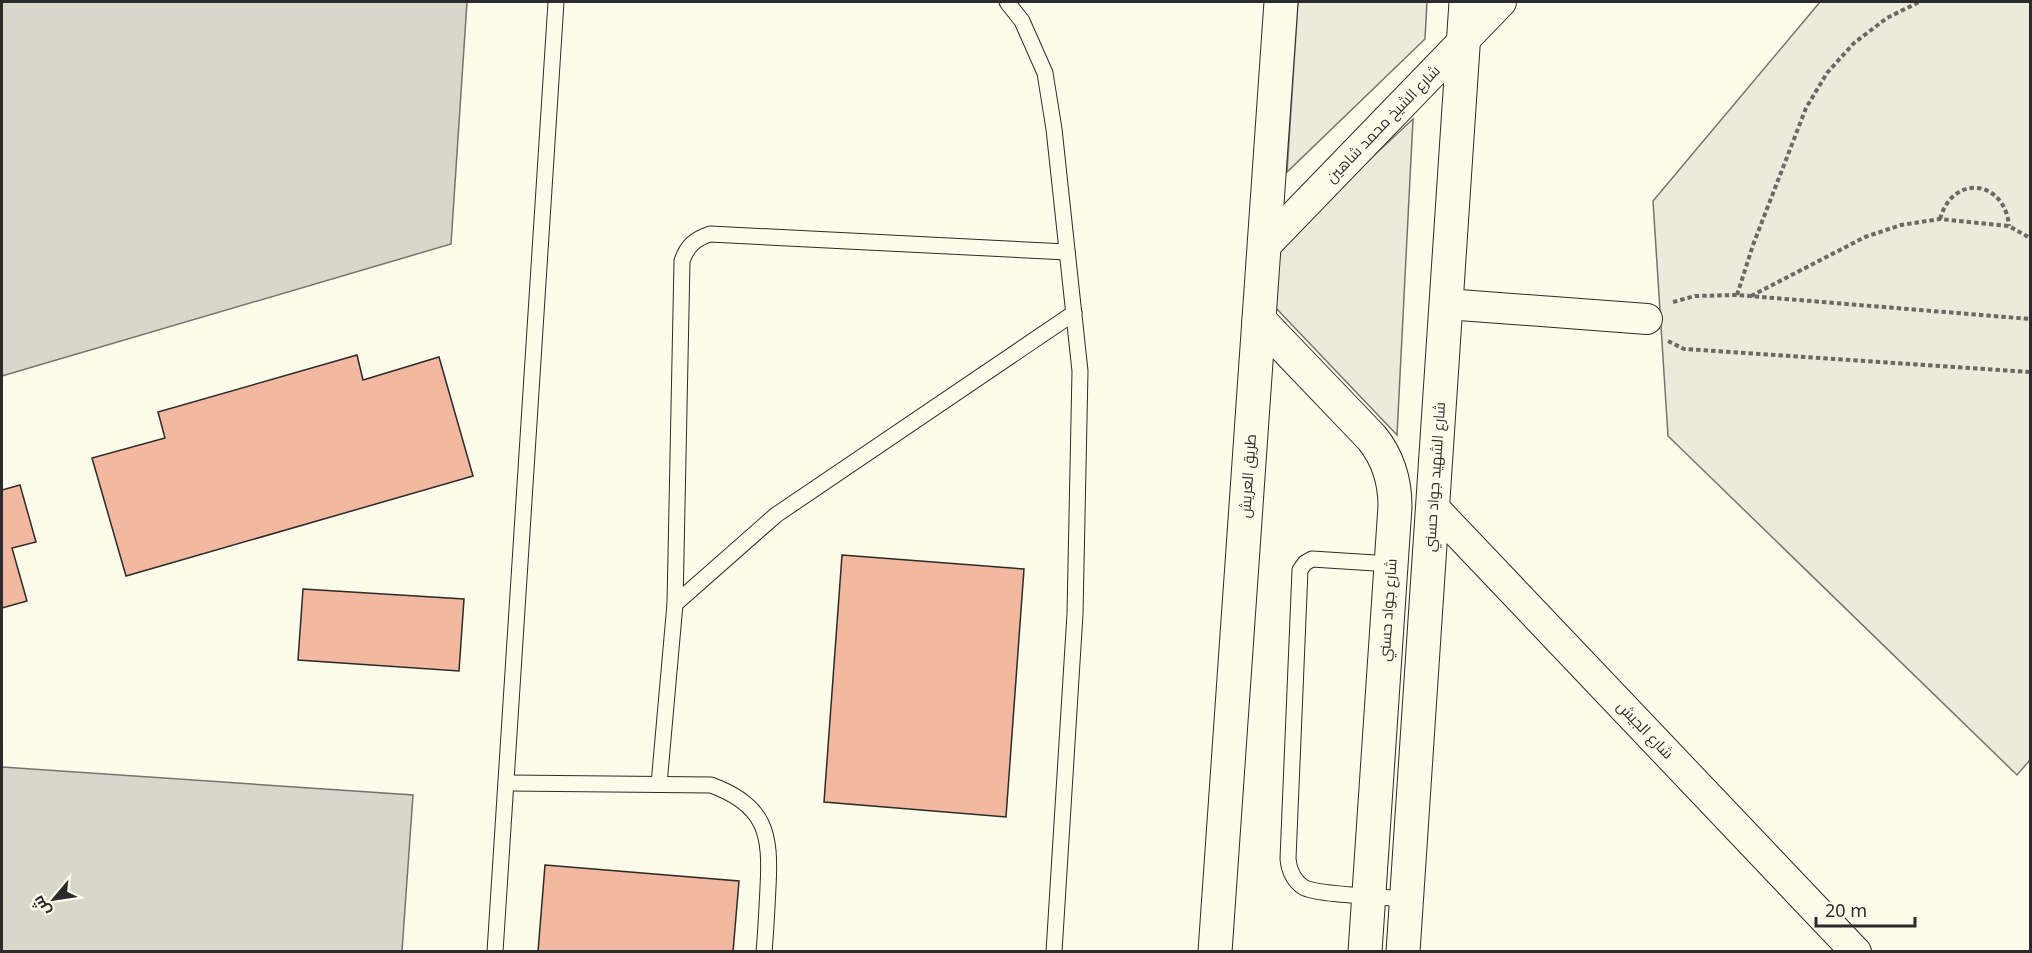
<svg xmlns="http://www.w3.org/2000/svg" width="2032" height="953" font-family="'Noto Sans',Cairo,sans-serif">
<rect width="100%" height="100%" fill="#fdfbea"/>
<g fill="#ecebdb" stroke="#74746e" stroke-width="1.5">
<polygon points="1298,2 1427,2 1425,39 1287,172"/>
<polygon points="1820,2 2030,2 2030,760 2017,775 1668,436 1653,201"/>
<polygon points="1413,119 1397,435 1274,306 1274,249"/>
</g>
<g fill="#d8d7c9" stroke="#74746e" stroke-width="1.5">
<polygon points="2,2 467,2 451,244 2,376"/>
<polygon points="2,767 413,795 402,951 2,951"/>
</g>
<g fill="#f2b8a0" stroke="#2b2b2b" stroke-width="1.5">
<polygon points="357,355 363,380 439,357 473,476 126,576 92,458 165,438 158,412"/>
<polygon points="20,485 36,542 12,548 27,601 2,608 2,490"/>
<polygon points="842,555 1024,569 1006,817 824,802"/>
<polygon points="303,589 464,599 459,671 298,660"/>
<polygon points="545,865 739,881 733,952 538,952"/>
</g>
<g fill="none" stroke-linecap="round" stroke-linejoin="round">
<g stroke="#2b2b2b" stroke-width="17">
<g id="service">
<polyline points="1007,2 1022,21 1045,73 1054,129 1080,371 1075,614 1054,952"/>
<path d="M1391,564L1312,559L1305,563L1300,570L1288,859C1289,870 1293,880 1303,887C1316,895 1386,897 1407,899"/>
<polyline points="675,604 776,515 1074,313"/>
<path d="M506,783L711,785C766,805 771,834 768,887C767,908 766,930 764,952"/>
<path d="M659,784L675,604L682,261C687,246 695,239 710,234L1067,252"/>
<polyline points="495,952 556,2"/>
</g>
</g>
<g stroke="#2b2b2b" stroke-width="32">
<g id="minor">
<polyline points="1265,246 1501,2"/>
<polyline points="1446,304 1647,319"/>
<polyline points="1434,508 1856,952"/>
</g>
</g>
<g stroke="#2b2b2b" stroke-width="35">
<g id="tertiary">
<path d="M1259,320L1372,438C1388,458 1395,480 1395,506L1365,952"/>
<polyline points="1215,952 1281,2"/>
<polyline points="1403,952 1466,2"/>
</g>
</g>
<g stroke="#6a6964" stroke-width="4" stroke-dasharray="4.5 3" stroke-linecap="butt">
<path d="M1940,219C1953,173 2005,180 2009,226"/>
<polyline points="1737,295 1753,245 1806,108 1827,73 1854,43 1887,18 1919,2"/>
<polyline points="1751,296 1865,237 1901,225 1940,219 2009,226 2030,238"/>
<polyline points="1673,302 1695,296 1737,295 2030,319"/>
<polyline points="1668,341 1684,349 2030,372"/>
</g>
<use href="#service" stroke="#fdfbea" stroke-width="15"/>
<use href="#minor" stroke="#fdfbea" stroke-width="30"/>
<use href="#tertiary" stroke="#fdfbea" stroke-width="33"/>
</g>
<g text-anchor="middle" stroke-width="4.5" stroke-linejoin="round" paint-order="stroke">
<g font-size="15" fill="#2b2b2b" stroke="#fdfbea">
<text transform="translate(1383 124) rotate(-46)" y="5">شارع الشيخ محمد شاهين</text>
<text transform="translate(1248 476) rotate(-86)" y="5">طريق العريش</text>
<text transform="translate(1435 477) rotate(-86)" y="5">شارع الشهيد جواد حسني</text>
<text transform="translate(1388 610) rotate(-86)" y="5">شارع جواد حسني</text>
<text transform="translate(1645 730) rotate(46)" y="5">شارع الجيش</text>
</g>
</g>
<rect width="2032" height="953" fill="none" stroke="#2b2b2b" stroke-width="6"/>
<g transform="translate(54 899) rotate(241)" stroke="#fdfbea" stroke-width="4.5" paint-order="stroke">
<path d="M0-4.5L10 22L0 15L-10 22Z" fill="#2b2b2b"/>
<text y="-9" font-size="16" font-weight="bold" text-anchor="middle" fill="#2b2b2b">ش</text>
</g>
<path d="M1816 917v9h99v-9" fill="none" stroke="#2b2b2b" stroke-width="3"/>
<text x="1825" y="917" font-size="18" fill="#2b2b2b" stroke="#fdfbea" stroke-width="4.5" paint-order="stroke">20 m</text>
</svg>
